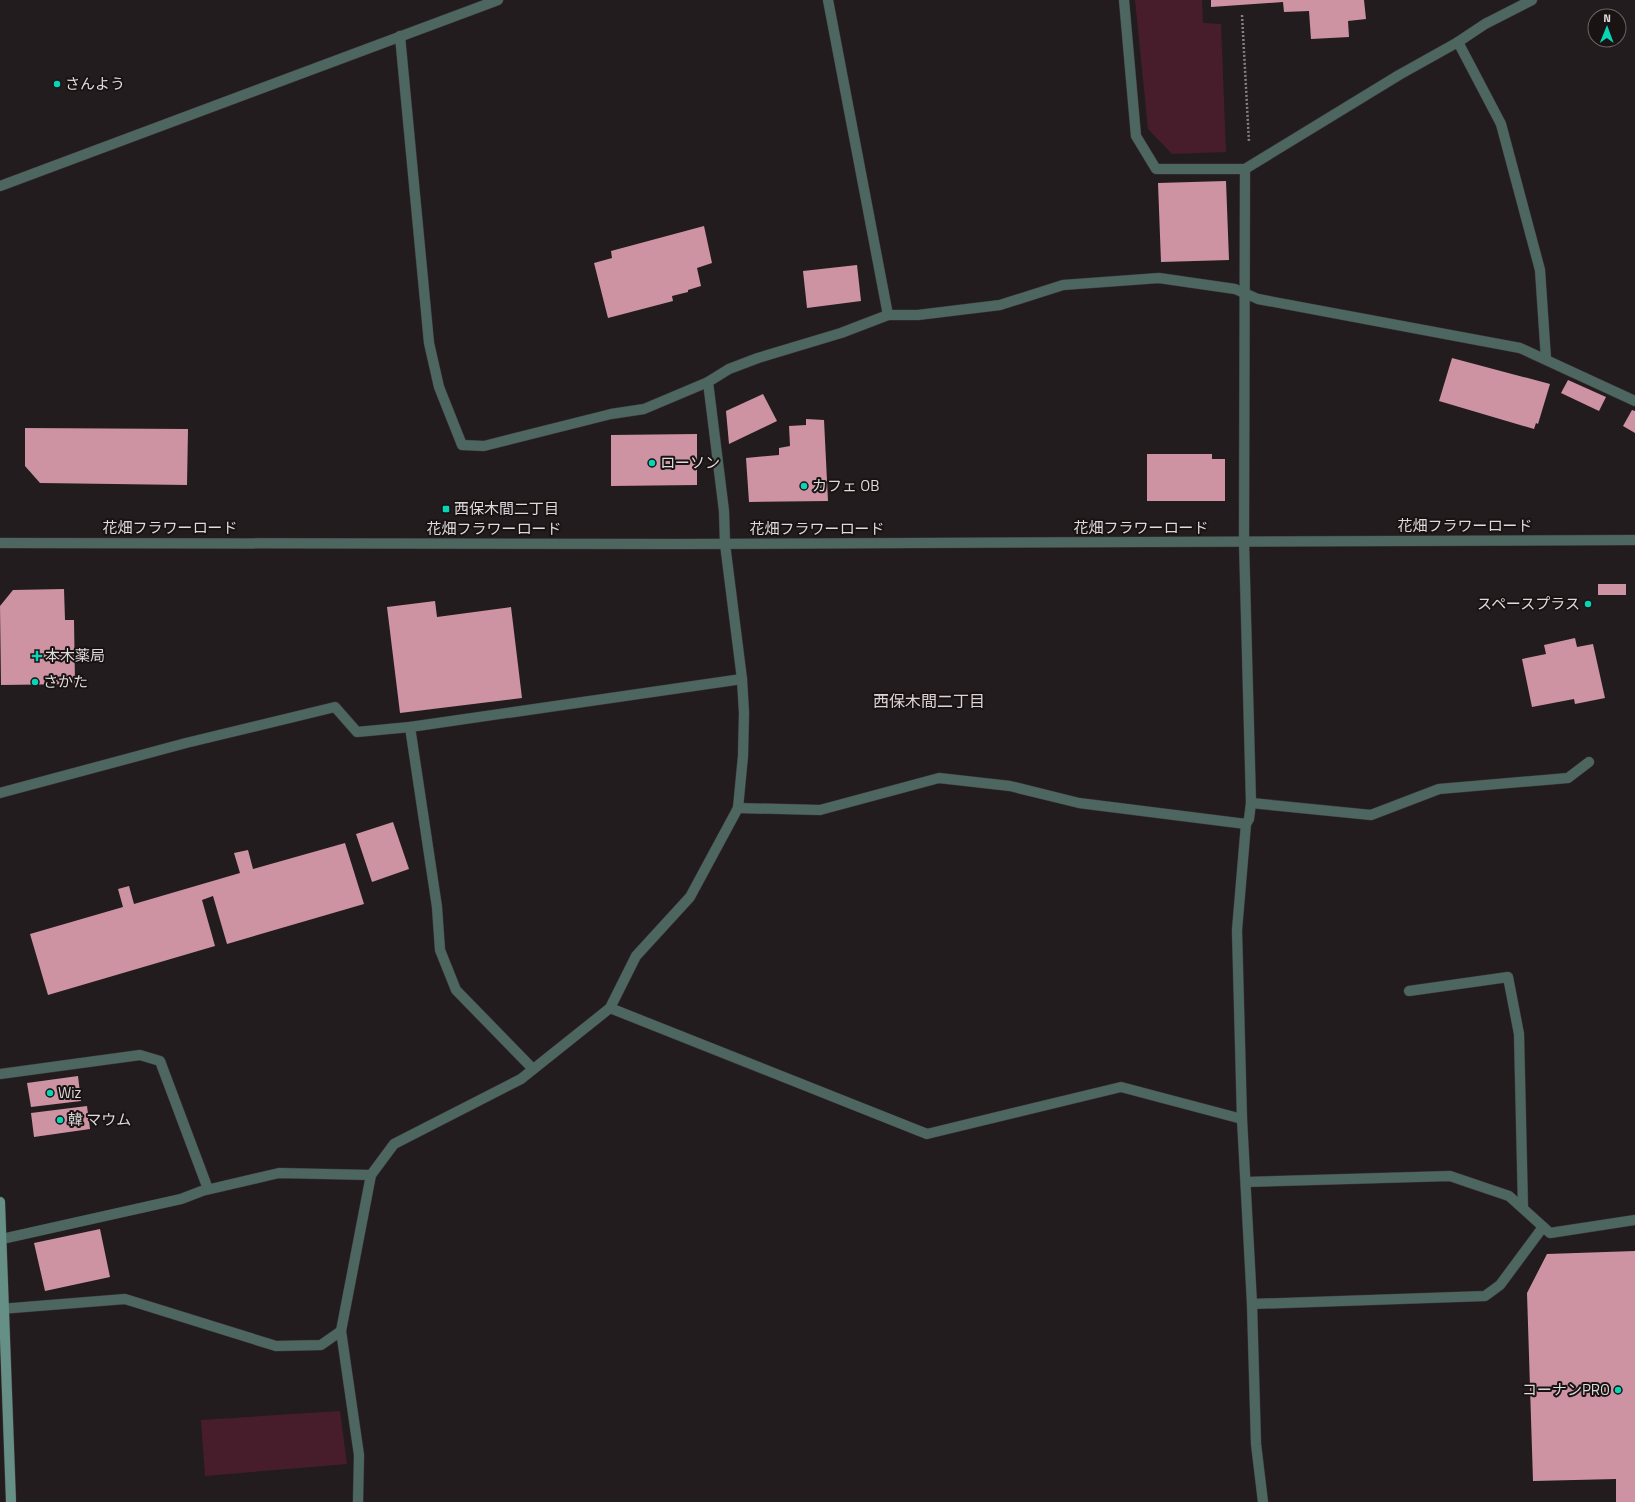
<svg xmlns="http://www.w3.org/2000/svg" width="1635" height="1502" font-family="'Titillium Web','Noto Sans JP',sans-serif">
<rect width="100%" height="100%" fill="#231c1e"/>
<g fill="#471d2b">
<polygon points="1135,0 1202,0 1203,23 1221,24 1226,152 1172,154 1148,129"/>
<polygon points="340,1411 347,1464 205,1476 201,1420"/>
</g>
<g fill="#cd93a3">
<polygon points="1211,0 1364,0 1366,19 1348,21 1349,37 1311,39 1309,11 1284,12 1283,2 1211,7"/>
<polygon points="1226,181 1229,260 1161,262 1158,183"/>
<polygon points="704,226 712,263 697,268 701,286 688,290 688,292 672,296 673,301 608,318 594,263 612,258 611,251"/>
<polygon points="857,265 861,301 807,308 803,271"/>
<polygon points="1452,358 1550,384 1538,424 1536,423 1534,429 1439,401"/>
<polygon points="1568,380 1606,397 1599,411 1561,393"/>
<polygon points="763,394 777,421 729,444 726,411"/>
<polygon points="1632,410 1635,411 1635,433 1623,426"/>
<polygon points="806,419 824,420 828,501 749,502 746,458 779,455 779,448 790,446 789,426 806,425"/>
<polygon points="25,428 188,429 187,485 40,483 25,466"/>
<polygon points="697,434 697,485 611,486 611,435"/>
<polygon points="1147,454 1212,454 1212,459 1225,459 1225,501 1147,501"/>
<rect x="1598" y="584" width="28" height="11"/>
<polygon points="64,589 65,620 74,620 75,684 1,685 0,606 13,590"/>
<polygon points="435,601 437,617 511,607 522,698 400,713 387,607"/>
<polygon points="1575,638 1577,647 1593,644 1605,698 1575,704 1574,699 1532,707 1522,659 1546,654 1544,645"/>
<polygon points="393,822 409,869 372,882 356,834"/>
<polygon points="345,843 364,904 227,944 213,896 202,900 215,946 48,995 30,934 123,907 118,889 129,886 134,904 240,873 234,853 248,850 253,869"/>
<polygon points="78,1076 81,1101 31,1107 27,1083"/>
<polygon points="87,1106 90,1129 34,1137 31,1113"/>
<polygon points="100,1229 110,1277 45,1291 34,1243"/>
<polygon points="1635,1251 1635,1502 1616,1502 1616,1479 1533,1481 1527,1293 1547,1254"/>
</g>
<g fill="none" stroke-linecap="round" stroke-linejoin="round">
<g stroke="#3d3739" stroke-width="11">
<g id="service">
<polyline points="400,36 429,343 439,387 462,445 484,446 611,414 644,409 708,382"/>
<polyline points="0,793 186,743 335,707 357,732 410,727"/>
<polyline points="1251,803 1371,815 1439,789 1568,778 1589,762"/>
<polyline points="1409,991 1508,977 1519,1034 1523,1208"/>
<polyline points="533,1069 456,990 440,950 437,907 410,727 742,679"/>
<polyline points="1252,1304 1485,1296 1500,1285 1543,1227"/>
</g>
</g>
<g stroke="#3d3739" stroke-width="11">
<g id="minor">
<polyline points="828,0 888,315"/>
<polyline points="1124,0 1136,136 1156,169 1245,169 1399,75 1458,42 1501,124 1540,270 1546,359"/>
<polyline points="1458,42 1485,24 1532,0"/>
<polyline points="1245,169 1244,542 1251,803 1249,819 1246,824 1237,930 1242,1119 1252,1304 1256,1444 1263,1502"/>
<polyline points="0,186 498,0"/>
<polyline points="738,808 820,810 939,778 1010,786 1079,803 1246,824"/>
<polyline points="610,1008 927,1134 1121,1087 1242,1119"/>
<polyline points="0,1074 140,1055 160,1061 208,1189"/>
<polyline points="1246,1182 1450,1176 1509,1196 1550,1233 1635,1220"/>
<polyline points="2,1239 181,1199 202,1191 279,1173 371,1175"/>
<polyline points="0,1309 125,1299 276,1346 321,1345 341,1331"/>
<polyline points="358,1502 359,1455 341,1331 371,1175 394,1144 521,1079 610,1008 636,956 690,897 738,808 743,756 744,713 742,679 725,544 724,511 708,382 729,369 758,358 841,333 888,315 918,315 1000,305 1063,285 1159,278 1235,289 1258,299 1520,348 1635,401"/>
</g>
</g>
<g stroke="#3d3739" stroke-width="11">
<polyline id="tertiary" points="0,543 680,544 1635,540"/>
</g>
<g stroke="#3d3739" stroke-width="11">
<polyline id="secondary" points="0,1202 11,1502"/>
</g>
<polyline stroke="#857f81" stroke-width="2.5" stroke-dasharray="2 2" stroke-linecap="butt" points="1242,15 1249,142"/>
<use href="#service" stroke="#4d6760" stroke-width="10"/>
<use href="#minor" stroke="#4d6760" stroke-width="10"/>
<use href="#tertiary" stroke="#4d6760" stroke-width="10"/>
<use href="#secondary" stroke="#669085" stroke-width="10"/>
</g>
<g fill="#08d5b5" stroke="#1a1314" stroke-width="1.5">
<circle cx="57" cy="84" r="4"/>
<circle cx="652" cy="463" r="4"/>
<circle cx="804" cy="486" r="4"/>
<rect x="442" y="505" width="8" height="8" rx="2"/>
<circle cx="1588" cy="604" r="4"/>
<path d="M35 650h4v4h4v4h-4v4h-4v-4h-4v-4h4z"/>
<circle cx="35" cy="682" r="4"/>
<circle cx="50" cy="1093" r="4"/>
<circle cx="60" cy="1120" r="4"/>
<circle cx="1618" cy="1390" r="4"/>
</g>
<g text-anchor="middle" stroke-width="4" stroke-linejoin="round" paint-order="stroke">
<g font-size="15" fill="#dfdadc" stroke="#1a1314" text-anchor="start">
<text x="65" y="89">さんよう</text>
<text x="660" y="468">ローソン</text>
<text x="812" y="491">カフェ OB</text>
<text x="454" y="514">西保木間二丁目</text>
<text x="1580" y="609" text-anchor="end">スペースプラス</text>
<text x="45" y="661">本木薬局</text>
<text x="43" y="687">さかた</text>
<text x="58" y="1098">Wiz</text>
<text x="68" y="1125">韓 マウム</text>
<text x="1610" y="1395" text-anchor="end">コーナンPRO</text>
</g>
<g font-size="15" fill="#dfdadc" stroke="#1a1314">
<text x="1465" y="531">花畑フラワーロード</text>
<text x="170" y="533">花畑フラワーロード</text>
<text x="1141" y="533">花畑フラワーロード</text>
<text x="494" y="534">花畑フラワーロード</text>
<text x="817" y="534">花畑フラワーロード</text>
</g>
<g font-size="16" fill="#ddd3d5" stroke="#1a1314">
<text x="929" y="707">西保木間二丁目</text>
</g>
</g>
<g transform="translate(1607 28) rotate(1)"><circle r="19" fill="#1a1314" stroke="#696364"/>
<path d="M0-3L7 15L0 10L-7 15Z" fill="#08d5b5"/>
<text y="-6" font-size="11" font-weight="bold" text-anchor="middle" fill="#dfdadc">N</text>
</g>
</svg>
